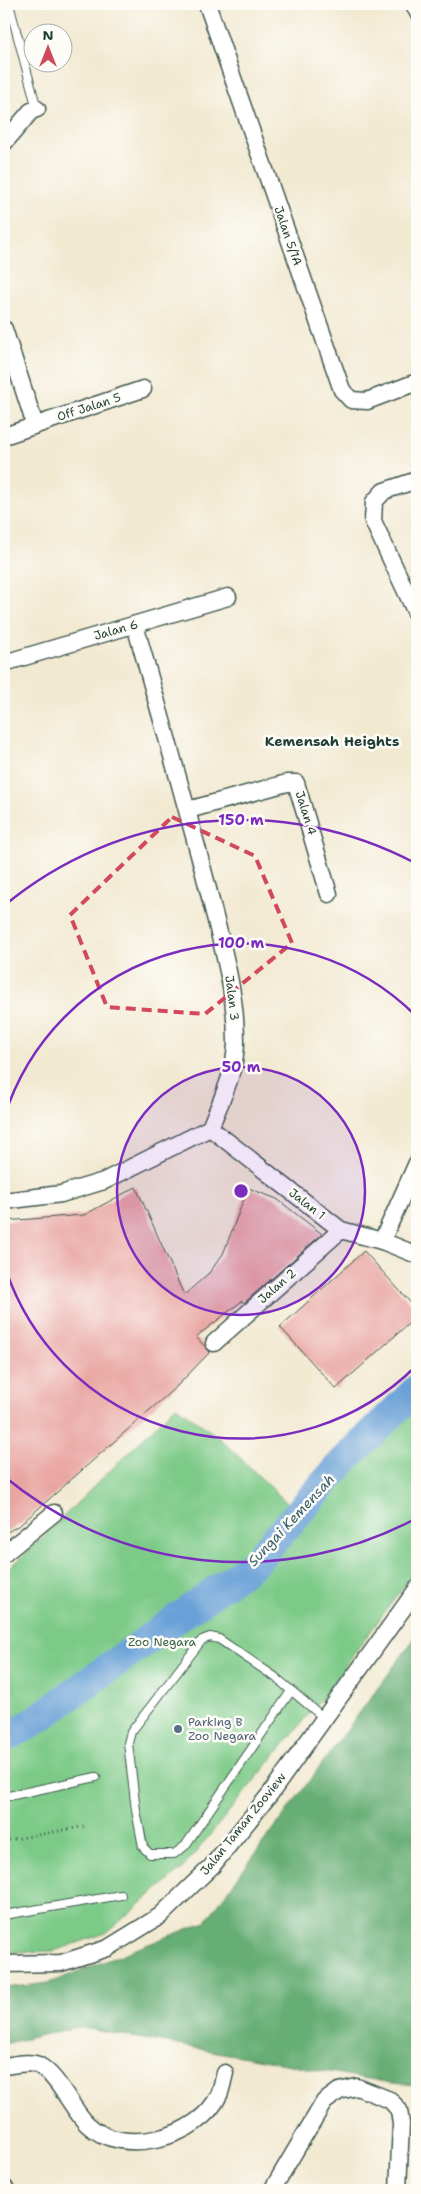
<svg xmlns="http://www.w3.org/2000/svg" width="421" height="2194" font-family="'Shantell Sans',sans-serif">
<rect width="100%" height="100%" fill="#fdfcf7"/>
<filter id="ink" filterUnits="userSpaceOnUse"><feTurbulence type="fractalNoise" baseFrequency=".02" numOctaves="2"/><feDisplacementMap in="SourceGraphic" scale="10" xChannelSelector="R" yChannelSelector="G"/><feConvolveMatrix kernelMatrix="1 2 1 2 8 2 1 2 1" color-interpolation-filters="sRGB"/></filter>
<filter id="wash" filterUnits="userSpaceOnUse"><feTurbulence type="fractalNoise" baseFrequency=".0096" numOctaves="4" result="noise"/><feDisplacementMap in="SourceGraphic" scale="20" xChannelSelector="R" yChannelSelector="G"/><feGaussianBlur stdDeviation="1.12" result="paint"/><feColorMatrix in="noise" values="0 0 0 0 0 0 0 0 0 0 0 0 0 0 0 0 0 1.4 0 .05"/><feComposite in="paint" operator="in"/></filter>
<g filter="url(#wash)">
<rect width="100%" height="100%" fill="#f2e9d1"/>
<polygon fill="#7dca88" stroke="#4e845e" points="417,1384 417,1568 321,1699 182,1869 106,1933 54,1951 4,1952 4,1571 19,1560 176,1406 217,1436 304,1519"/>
<polygon fill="#66ae74" stroke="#427654" points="417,1635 417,2085 391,2083 77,2027 4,2044 4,1988 49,1983 205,1922"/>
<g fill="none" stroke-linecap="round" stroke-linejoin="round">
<polyline stroke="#69a0d7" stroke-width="30" points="4,1738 29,1725 254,1563 344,1461 417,1389"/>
</g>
<g id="blocks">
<g fill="#e9a5a1">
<polygon points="136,1187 184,1295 209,1273 223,1254 248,1188 277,1199 322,1234 244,1303 242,1301 196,1337 210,1352 177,1386 21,1524 4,1534 4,1221 84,1215"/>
<polygon points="364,1251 417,1310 417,1316 336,1389 280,1327"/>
</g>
</g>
</g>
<g filter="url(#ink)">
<use href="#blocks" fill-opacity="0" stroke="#3f574c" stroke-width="1"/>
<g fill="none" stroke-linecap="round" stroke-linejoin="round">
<g stroke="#3f574c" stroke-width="10">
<g id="service">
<polyline points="9,4 37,109"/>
<polyline points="291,1691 185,1846 174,1854 150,1854 143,1847 136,1810 128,1743 131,1732 202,1640 210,1637 219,1639 275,1677 324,1718"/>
<polyline points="4,1797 96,1777"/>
<polyline points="4,1915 121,1895"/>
</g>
</g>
<g stroke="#3f574c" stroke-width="19">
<g id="minor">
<polyline points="207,4 342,390 351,400 367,401 417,382"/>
<polyline points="414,4 417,11"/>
<polyline points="4,143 31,111 37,109"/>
<polyline points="4,329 35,425"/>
<polyline points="4,436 143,389"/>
<polyline points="417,480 384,491 374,502 373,521 417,615"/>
<polyline points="4,663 228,597"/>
<polyline points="188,810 287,783 296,783 329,894"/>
<polyline points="210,1128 341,1230 382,1241 417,1255"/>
<path d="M4,1201L61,1194L104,1181L210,1128C221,1100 236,1072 236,1041C236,989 220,939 208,889C185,800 160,713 135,625"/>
<polyline points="382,1241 417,1163"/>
<polyline points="214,1343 341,1230"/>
<polyline points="4,1554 54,1513"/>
<polyline points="4,1964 61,1963 108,1948 160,1916 212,1866 270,1794 417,1589"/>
<path d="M4,2066C13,2065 30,2061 38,2065C58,2075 71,2108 87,2124C122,2158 199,2138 219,2095C222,2088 223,2080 225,2073"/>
<polyline points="4,2187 6,2190"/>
<polyline points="272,2190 324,2102 339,2091 357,2087 390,2100 399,2110 401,2124 398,2190"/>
</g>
</g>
<polyline stroke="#3f574c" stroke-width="3" stroke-dasharray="1 4" stroke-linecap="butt" points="4,1841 86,1826"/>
<use href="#service" stroke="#fff" stroke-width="8"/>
<use href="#minor" stroke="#fff" stroke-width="16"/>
</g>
</g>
<path fill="none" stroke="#d1495b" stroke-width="4" stroke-dasharray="10 6" stroke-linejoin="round" d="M172,817L255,856L292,943L205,1014L107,1007L70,915Z"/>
<circle cx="241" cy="1191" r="124" fill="#7b2cbf" fill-opacity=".12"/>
<g fill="none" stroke="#7b2cbf" stroke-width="2.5">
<circle cx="241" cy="1191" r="124"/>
<path d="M416 1366A248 248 0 0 1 4 1264M4 1118A248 248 0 0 1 416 1016"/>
<path d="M415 1519A371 371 0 0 1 5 1477M5 905A371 371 0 0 1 415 863"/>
</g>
<circle fill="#5c6f8a" stroke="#fdfcf7" stroke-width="2" cx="178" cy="1729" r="5"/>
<g text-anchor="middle" stroke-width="5" stroke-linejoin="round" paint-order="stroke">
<g font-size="12" fill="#1f3d34" stroke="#fdfcf7">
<text transform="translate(288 236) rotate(71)" y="4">Jalan 5/1A</text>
<text transform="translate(89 407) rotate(-18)" y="4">Off Jalan 5</text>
<text transform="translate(116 630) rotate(-16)" y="4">Jalan 6</text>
<text transform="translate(306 813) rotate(73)" y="4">Jalan 4</text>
<text transform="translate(232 998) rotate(83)" y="4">Jalan 3</text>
<text transform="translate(307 1204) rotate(38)" y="4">Jalan 1</text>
<text transform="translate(277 1286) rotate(-41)" y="4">Jalan 2</text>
<text transform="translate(243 1824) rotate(-51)" y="4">Jalan Taman Zooview</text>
</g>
<g font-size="12" fill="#366049" stroke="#fdfcf7">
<text x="162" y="1646">Zoo Negara</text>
</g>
<g font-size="12" fill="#4e5e75" stroke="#fdfcf7" text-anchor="start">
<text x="188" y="1726">Parking B<tspan x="188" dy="14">Zoo Negara</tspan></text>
</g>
<g font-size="14" font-weight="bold" fill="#1f3d34" stroke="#fdfcf7">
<text x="332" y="746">Kemensah Heights</text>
</g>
<g font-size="14" font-style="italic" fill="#39606d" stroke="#fdfcf7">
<text transform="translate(291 1520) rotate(-47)" y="5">Sungai Kemensah</text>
</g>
</g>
<circle cx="241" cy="1191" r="8" fill="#7b2cbf" stroke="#fdfcf7" stroke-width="2.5"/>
<g font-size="15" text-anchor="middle" font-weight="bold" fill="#7b2cbf" stroke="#fdfcf7" stroke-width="5" stroke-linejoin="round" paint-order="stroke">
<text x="241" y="825">150 m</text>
<text x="241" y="948">100 m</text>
<text x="241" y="1072">50 m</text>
</g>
<rect width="421" height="2194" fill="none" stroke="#fdfcf7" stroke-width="20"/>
<g transform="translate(48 48)"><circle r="24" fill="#fdfcf7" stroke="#a4b0a9"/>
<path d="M0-4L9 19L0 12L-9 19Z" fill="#d1495b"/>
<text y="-8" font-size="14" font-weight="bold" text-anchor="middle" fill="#1f3d34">N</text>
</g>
</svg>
